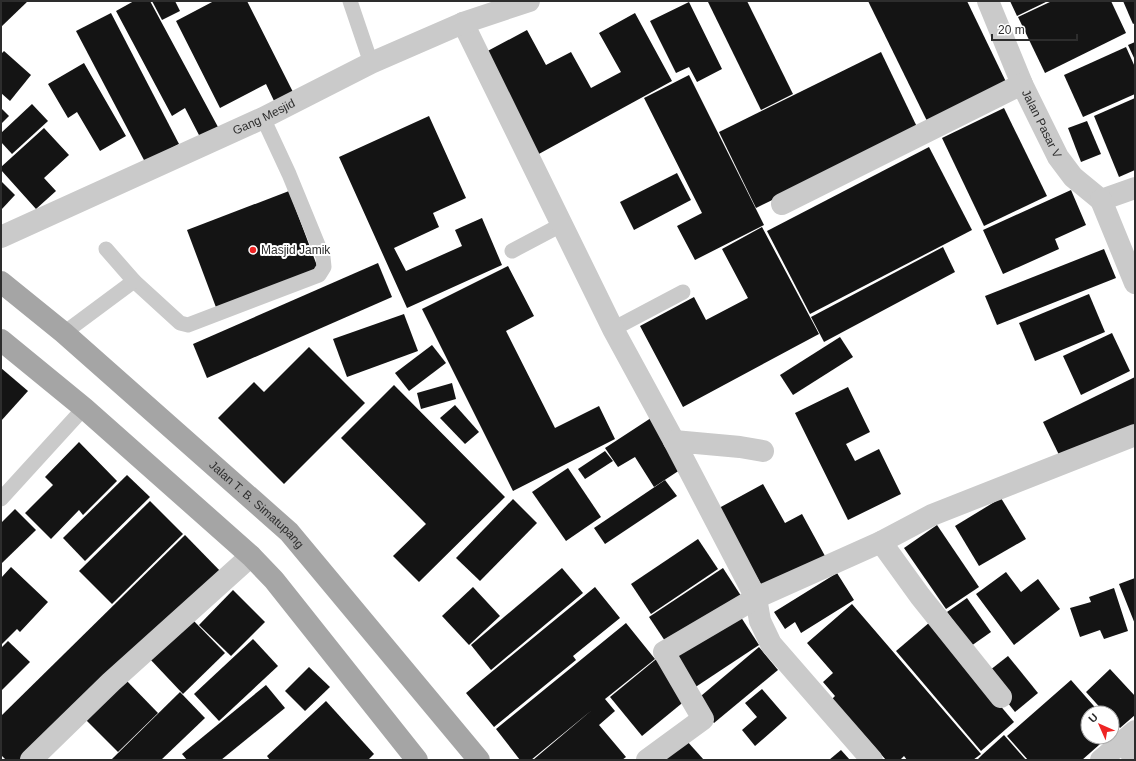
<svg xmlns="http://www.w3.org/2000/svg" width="1136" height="761" font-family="Arial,sans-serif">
<rect width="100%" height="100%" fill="#fff"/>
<g fill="#141414">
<polygon points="1,1 28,1 1,27"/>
<polygon points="134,1 150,1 218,127 200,137 185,108 172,116 116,11"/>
<polygon points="152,1 175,1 180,11 162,20"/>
<polygon points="214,1 247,1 294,94 275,103 266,84 220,108 176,21"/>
<polygon points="709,1 747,1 793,94 761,110 708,2"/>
<polygon points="868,1 967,1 1008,86 929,125"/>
<polygon points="1010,1 1048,1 1017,16"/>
<polygon points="1052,1 1111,1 1126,33 1045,73 1018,17"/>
<polygon points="1123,1 1135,1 1135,23 1133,24"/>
<polygon points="689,2 722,69 697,82 689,67 676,73 650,21"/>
<polygon points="111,13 179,144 145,162 76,31"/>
<polygon points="635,13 672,81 537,155 482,54 527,30 546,65 571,52 591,88 621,72 599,33"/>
<polygon points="1135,42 1135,60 1128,45"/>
<polygon points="1126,47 1135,67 1135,94 1083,117 1064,75"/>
<polygon points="4,51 31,75 10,101 1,93 1,54"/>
<polygon points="881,52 918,129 756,208 719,132"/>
<polygon points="84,63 126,136 100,151 77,112 68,118 48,84"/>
<polygon points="689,75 764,225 695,260 677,226 702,213 644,98"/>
<polygon points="1135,98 1135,170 1119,177 1094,116"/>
<polygon points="32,104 48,121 12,154 1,142 1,133"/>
<polygon points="1,108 9,116 1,124"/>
<polygon points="1004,108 1047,196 984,226 942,138"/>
<polygon points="429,116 466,198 433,213 439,227 394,248 406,271 462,246 455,230 482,218 502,265 407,308 339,157"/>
<polygon points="1087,121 1101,154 1081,162 1068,128"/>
<polygon points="44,128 69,155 44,178 56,191 36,209 1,170 1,167"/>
<polygon points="929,147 972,230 810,314 767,231"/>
<polygon points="677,173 691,200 634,230 620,202"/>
<polygon points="1,181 15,195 1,210"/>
<polygon points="1071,190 1086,225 1055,239 1059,249 1003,274 983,230"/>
<polygon points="289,191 319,271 217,310 187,230"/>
<polygon points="762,227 819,334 683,407 640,326 694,297 706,320 748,298 722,249"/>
<polygon points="943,247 955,272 824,342 811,317"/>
<polygon points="1104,249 1116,278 997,325 985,296"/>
<polygon points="378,263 392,297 207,378 193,344"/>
<polygon points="508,266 534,316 506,331 555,428 599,406 615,439 513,491 422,309"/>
<polygon points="1089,294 1105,332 1035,361 1019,323"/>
<polygon points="404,314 418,351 347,377 333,339"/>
<polygon points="1112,333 1130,371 1081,395 1063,356"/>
<polygon points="840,337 853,357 793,395 780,375"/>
<polygon points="432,345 446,363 409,391 395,373"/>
<polygon points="309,347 365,403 284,484 218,418 254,382 264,392"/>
<polygon points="1,368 28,391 1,421"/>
<polygon points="1135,377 1135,425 1062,461 1043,422"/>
<polygon points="452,383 456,399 421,409 417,393"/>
<polygon points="394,385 505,497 419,582 393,556 426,524 341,438"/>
<polygon points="848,387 870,432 846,444 855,461 879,449 901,494 848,520 795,413"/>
<polygon points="455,405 479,432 465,444 440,418"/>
<polygon points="654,416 686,466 654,487 635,457 618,467 605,448"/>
<polygon points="79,442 117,481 83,515 79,510 51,539 25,513 53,485 45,477"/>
<polygon points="605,451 613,461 585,479 578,469"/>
<polygon points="568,468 601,517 566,541 532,492"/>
<polygon points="127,475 150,497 85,561 63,538"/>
<polygon points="665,480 677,496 605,544 594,528"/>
<polygon points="763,484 785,523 802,514 825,556 764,590 719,508"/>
<polygon points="1001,498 1026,539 979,566 955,526"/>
<polygon points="513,499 537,523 480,581 456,558"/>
<polygon points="150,501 183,534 112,604 79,571"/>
<polygon points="15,509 36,530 1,564 1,523"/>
<polygon points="937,525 979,587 946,609 904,548"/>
<polygon points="185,535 225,576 28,760 6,760 1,755 1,716"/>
<polygon points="698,539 718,569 651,614 631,584"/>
<polygon points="11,567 48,602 20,632 17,629 1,645 1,578"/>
<polygon points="562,568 583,593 491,670 471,645"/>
<polygon points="723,568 745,602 671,650 649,617"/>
<polygon points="1006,572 1021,592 1038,579 1060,609 1014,645 976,594"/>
<polygon points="837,573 854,600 801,633 795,622 785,629 774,612"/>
<polygon points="1135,578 1135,624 1119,584"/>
<polygon points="473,587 500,616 469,645 442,616"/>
<polygon points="595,587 620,618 573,656 576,660 494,727 466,693"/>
<polygon points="1114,588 1128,631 1104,639 1100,630 1080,637 1070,608 1091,602 1089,597"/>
<polygon points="233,590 265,622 231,656 199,625"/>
<polygon points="967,598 991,632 971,646 947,612"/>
<polygon points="852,604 981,754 973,760 907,760 904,756 900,760 886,760 856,726 828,703 835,696 823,682 833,673 807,643"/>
<polygon points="737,611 759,645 691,690 669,657"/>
<polygon points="191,618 225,653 183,694 149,658"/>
<polygon points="930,622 1014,722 981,751 896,651"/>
<polygon points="626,623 655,659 605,699 615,711 599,725 626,757 622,760 533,760 592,710 531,760 520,760 496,729"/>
<polygon points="253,639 278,666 219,721 194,694"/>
<polygon points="8,641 30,662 1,691 1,648"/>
<polygon points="759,647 778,670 714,723 695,701"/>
<polygon points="660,656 692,695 642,736 610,697"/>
<polygon points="1008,656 1038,693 1015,712 985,674"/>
<polygon points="309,667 330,687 305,711 285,691"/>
<polygon points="1110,669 1135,696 1135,715 1120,728 1112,720 1112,713 1105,713 1086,692"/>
<polygon points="125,679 158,713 118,752 85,719"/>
<polygon points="1071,680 1100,713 1088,713 1088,737 1108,737 1082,760 1028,760 1007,736"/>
<polygon points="266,685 285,708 221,760 187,760 182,754"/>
<polygon points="762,689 787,718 755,746 742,730 757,717 745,703"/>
<polygon points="180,692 205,718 161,760 111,760"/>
<polygon points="326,701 374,754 368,760 270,760 267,756"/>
<polygon points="1004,735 1026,760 977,760 982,755"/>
<polygon points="686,740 704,760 665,760"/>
<polygon points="841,750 850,760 829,760"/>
</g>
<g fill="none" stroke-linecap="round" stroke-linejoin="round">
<g stroke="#cacaca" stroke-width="15">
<polyline points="350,1 371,63"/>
<polyline points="106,249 134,281 180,323 188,325 319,275 324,267 323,257 289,174 263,118"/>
<polyline points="512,251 561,225"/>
<polyline points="613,329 683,292"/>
<polyline points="64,333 134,281"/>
<polyline points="1,499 84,408"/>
</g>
<g stroke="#cacaca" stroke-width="22">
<path id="s1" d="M988,1L1022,84L1058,157L1073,177L1101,200L1135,188"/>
<polyline points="463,23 613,329 674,441"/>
<polyline points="1101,200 1135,283"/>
<polyline points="782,204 1022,84"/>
<path id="s2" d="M1,237L263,118L371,63L463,23L529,1"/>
<polyline points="763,451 740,447 674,441 756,598 760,621 771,644 872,760"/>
<polyline points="881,542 920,596 1001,697"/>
<polyline points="1121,742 1135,757"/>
<polyline points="31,760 111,682 251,556"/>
<polyline points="647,760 703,719 664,652 756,598 881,542 932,515 1135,435"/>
<polyline points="1101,760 1135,731"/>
</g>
<g stroke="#a5a5a5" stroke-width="22">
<path id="s3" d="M1,282L64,333L289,532L479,760"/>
<polyline points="1,340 84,408 251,556 274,580 417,760"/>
</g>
</g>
<circle fill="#ee2424" stroke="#fff" stroke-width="1.5" cx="253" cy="250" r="4"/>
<g text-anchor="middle" stroke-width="4" stroke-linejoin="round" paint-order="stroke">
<g font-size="12" fill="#2d2d2d" stroke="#fff">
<text dy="4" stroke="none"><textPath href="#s2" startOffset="289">Gang Mesjid</textPath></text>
<text dy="4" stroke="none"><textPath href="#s1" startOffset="134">Jalan Pasar V</textPath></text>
<text dy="4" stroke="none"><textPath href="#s3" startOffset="339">Jalan T. B. Simatupang</textPath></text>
</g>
<g font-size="12" fill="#2d2d2d" stroke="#fff" text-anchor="start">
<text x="261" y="254">Masjid Jamik</text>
</g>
</g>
<rect width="1136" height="761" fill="none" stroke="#2d2d2d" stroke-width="4"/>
<g transform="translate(1100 725) rotate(315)"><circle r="19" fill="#ffffff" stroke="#ababab"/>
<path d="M0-3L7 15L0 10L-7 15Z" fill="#ee2424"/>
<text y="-6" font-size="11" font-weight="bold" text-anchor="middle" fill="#2d2d2d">U</text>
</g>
<path d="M992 34v6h85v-6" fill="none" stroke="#2d2d2d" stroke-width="2"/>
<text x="998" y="34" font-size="12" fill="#2d2d2d" stroke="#ffffff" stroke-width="3" paint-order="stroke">20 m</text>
</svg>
